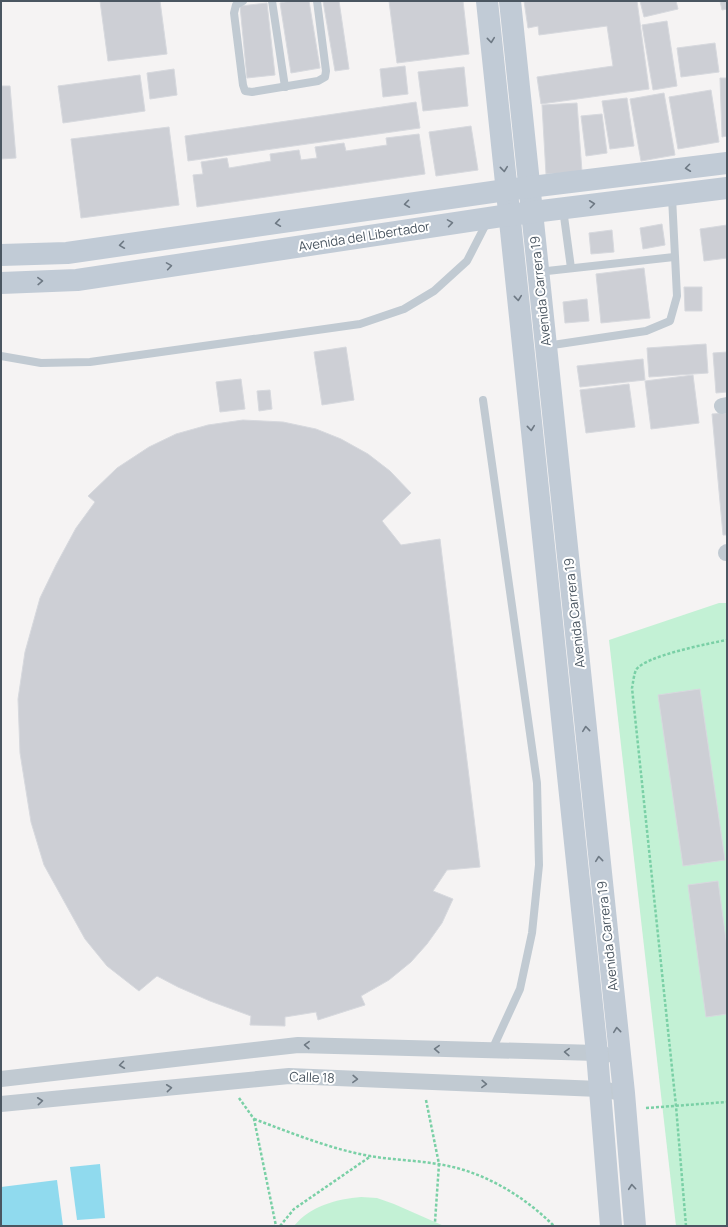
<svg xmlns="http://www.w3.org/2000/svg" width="728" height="1227" font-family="Manrope,sans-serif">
<rect width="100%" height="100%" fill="#f5f3f3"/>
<g fill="#c3f1d5">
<polygon points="719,603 727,603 727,1226 676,1226 609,640"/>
<path d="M361,1197L377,1198L394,1204L444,1226H294C310,1206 337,1199 361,1197Z"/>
</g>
<g fill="#90daee">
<polygon points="100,1164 105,1218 77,1220 70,1167"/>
<polygon points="57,1180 63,1226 1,1226 1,1187"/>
</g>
<g fill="#cdcfd5" stroke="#d7d9de">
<polygon points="100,1 160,1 167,54 108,61"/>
<polygon points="290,1 309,1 320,68 291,73 280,3"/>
<polygon points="323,1 339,1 349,69 335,71"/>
<polygon points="389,1 463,1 469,54 397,63"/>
<polygon points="524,1 637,1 649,89 541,104 537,77 613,66 607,26 539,35 538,26 528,28"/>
<polygon points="640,1 676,1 678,9 644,17"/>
<polygon points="720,1 727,1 727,9 722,10"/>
<polygon points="267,3 275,75 247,78 240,6"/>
<polygon points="667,21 677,86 653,90 642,25"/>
<polygon points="715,43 719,72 681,77 677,48"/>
<polygon points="405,66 408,94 383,97 380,69"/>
<polygon points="464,67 468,106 423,111 418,72"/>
<polygon points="174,69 177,95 150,99 147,73"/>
<polygon points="140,75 145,111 63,123 58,86"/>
<polygon points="720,78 727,78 727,136 722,137"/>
<polygon points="1,86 10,86 16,158 1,159"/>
<polygon points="711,90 719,142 678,149 669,97"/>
<polygon points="664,93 675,155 641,161 630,99"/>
<polygon points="627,98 634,146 610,149 602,101"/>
<polygon points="416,102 420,128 188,161 185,136"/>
<polygon points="577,103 582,172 546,174 542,105"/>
<polygon points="602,114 607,153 586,156 581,116"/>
<polygon points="471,126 478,170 436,176 429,132"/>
<polygon points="169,127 179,205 81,218 71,139"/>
<polygon points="419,134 425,174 197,207 193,175 203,174 201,162 227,158 229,168 271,161 270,154 299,150 301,160 317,158 315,147 344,143 346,151 387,145 386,138"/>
<polygon points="662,224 665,245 643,249 640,228"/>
<polygon points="727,225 727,258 704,261 700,229"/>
<polygon points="612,230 614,252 591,254 589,233"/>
<polygon points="644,268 650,318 601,323 596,274"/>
<polygon points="684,287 702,287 702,311 685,311"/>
<polygon points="587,299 589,321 565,323 563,302"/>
<polygon points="706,344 708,373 649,377 647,348"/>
<polygon points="346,347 354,400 322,405 314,352"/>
<polygon points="727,352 727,392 716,393 713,353"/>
<polygon points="643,359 645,380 580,387 577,366"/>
<polygon points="693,375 699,423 651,429 645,381"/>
<polygon points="241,379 245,409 220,412 216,382"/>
<polygon points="629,384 635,427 586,433 580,390"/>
<polygon points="270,390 272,409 259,411 257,391"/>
<polygon points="727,413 727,535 723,535 712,414"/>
<polygon points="243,420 283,422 316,429 341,439 368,454 390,471 411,493 382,521 401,545 440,539 480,867 447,870 433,891 453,899 442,923 427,944 411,962 389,980 361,996 365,1005 318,1020 316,1012 285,1017 285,1026 250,1025 251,1016 210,1001 178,987 157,976 139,991 107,966 85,939 44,865 31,822 20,753 18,699 25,652 40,598 56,565 76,528 95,502 88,496 117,468 149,447 176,434 208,425"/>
<polygon points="700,689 725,860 683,866 658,695"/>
<polygon points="718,881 727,947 727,1014 706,1017 688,885"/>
</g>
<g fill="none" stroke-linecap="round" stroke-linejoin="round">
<g stroke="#7ad0a6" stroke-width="2.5" stroke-dasharray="3 2" stroke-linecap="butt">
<polyline points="239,1098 254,1119 276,1226"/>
<polyline points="426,1100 439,1164 435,1222"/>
<polyline points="646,1108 727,1102"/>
<path d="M254,1119C292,1133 330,1149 370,1156C392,1160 415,1160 437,1164C481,1170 523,1195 554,1226"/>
<polyline points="280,1226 294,1209 371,1156"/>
<path d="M686,1226L676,1106L632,688C633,683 634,674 636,670C644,656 711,643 727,640"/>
</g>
<g stroke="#c1cad2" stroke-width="8">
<polyline points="243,1 236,5 234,13 243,85 245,91 252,92 318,81 325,77 326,71 317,1"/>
<polyline points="272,1 285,87"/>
<polyline points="563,209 571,268"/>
<polyline points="538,272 674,257"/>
<polyline points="546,346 646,331 670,321 677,296 672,197"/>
<polyline points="1,356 41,363 90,362 360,324 404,309 434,291 467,261 487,222"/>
<polyline points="483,400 537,783 539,865 532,933 520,989 492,1050"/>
</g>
<g stroke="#c1cad2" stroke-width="16">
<polyline points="722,406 727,405"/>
<polyline points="726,553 727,552"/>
<polyline points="1,1079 298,1045 597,1053 606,1055"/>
<polyline points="1,1104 289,1076 599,1089 624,1093"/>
</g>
<g stroke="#c1cbd6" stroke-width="22">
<polyline points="487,1 597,1053 611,1226"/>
<polyline points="510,1 624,1093 635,1226"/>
<polyline points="1,255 67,253 506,190 727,163"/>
<polyline points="1,283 77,280 509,215 727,188"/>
</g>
</g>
<defs><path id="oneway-chevron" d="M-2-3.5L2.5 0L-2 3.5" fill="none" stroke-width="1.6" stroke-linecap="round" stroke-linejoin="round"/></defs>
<g stroke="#6e7984">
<use href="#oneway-chevron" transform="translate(491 40) rotate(84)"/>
<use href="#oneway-chevron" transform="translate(688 168) rotate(173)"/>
<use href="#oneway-chevron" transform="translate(504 169) rotate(84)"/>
<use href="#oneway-chevron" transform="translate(407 204) rotate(172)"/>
<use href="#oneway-chevron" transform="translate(592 204) rotate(-7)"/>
<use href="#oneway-chevron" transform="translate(278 223) rotate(172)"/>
<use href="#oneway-chevron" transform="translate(450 223) rotate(-9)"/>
<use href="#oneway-chevron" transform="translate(122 245) rotate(172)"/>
<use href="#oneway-chevron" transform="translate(169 266) rotate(-9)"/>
<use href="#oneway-chevron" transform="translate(40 281) rotate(-2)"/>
<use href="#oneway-chevron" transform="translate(518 298) rotate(84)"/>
<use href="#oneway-chevron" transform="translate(531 428) rotate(84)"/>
<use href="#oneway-chevron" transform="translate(586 729) rotate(-96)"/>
<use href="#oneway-chevron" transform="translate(599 859) rotate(-96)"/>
<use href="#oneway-chevron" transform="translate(617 1030) rotate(-96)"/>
<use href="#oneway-chevron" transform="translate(632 1187) rotate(-95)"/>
</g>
<g stroke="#6e7983">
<use href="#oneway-chevron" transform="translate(307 1045) rotate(-178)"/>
<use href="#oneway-chevron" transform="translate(437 1049) rotate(-178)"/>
<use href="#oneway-chevron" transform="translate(567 1052) rotate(-178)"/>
<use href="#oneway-chevron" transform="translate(122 1065) rotate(173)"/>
<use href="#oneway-chevron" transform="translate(355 1079) rotate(2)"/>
<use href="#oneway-chevron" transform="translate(484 1084) rotate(2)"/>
<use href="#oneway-chevron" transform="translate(169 1088) rotate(-6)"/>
<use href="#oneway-chevron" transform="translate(40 1101) rotate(-6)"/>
</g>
<g text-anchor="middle" stroke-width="4" stroke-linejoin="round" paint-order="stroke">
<g font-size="13" fill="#4a5661" stroke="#fff">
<text transform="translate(364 236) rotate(-9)" y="5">Avenida del Libertador</text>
<text transform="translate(540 291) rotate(-96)" y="5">Avenida Carrera 19</text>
<text transform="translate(574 613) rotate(-96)" y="5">Avenida Carrera 19</text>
<text transform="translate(607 936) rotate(-96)" y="5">Avenida Carrera 19</text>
<text transform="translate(312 1077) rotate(2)" y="5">Calle 18</text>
</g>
</g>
<rect width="728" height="1227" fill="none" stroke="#4a5661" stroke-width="4"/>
</svg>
